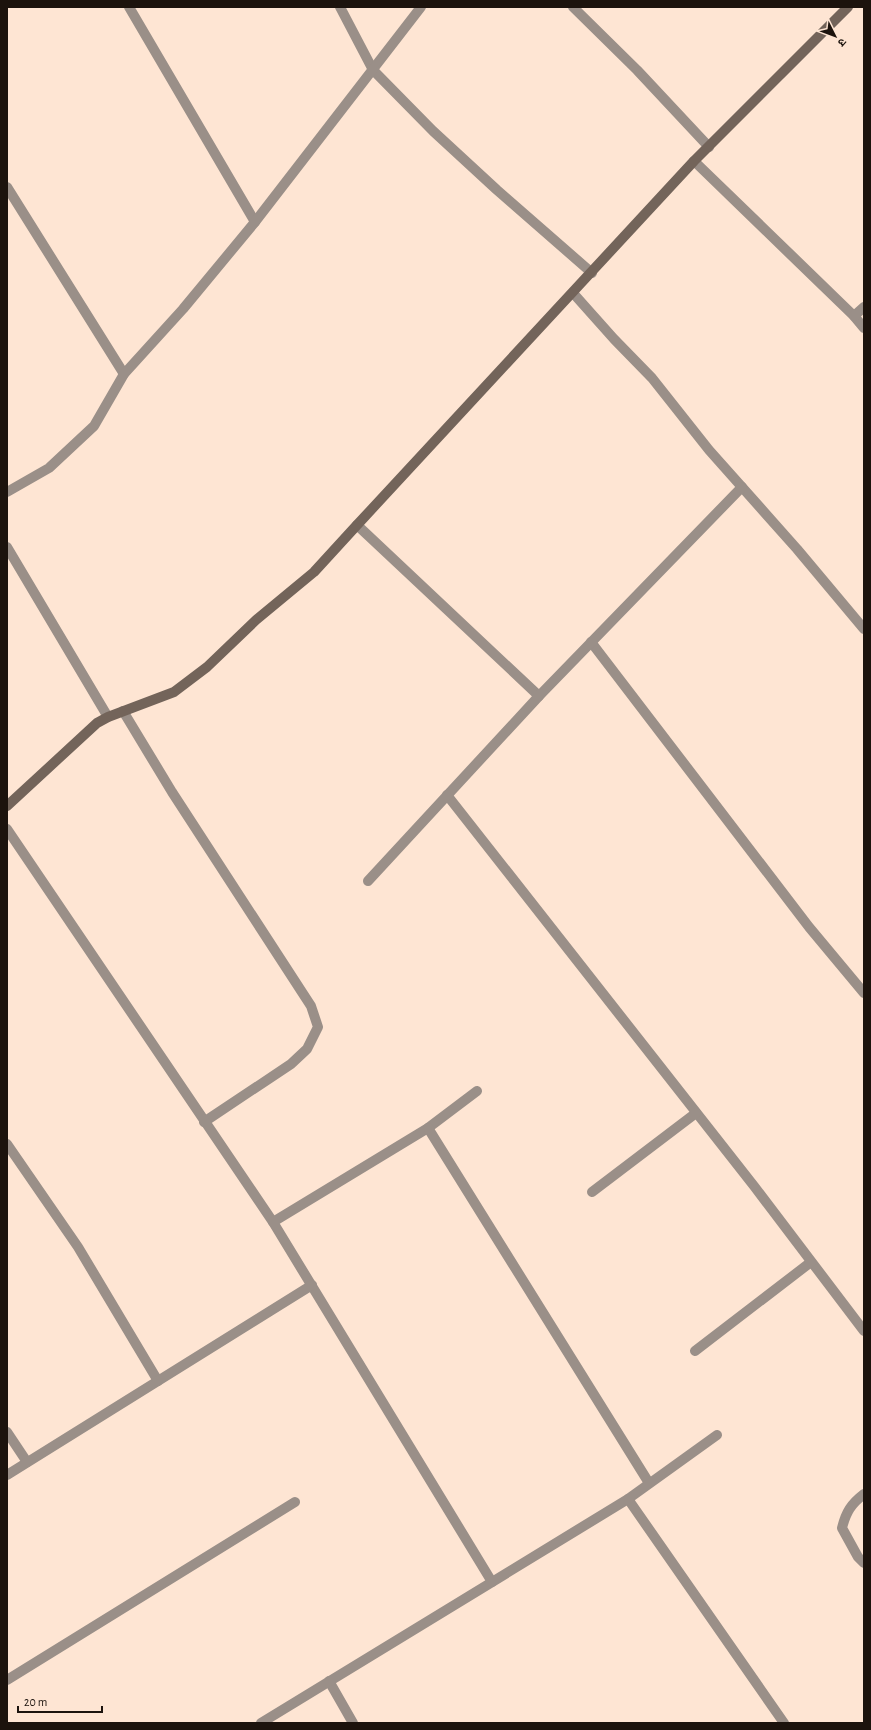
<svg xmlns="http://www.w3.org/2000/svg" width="871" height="1730" font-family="'Alegreya Sans','Noto Sans Devanagari',sans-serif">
<rect width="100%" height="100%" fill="#fee5d3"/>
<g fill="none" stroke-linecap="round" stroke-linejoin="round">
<g stroke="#9a8f88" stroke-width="10">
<polyline points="129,7 255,222"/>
<polyline points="340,7 373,70 433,131 497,190 592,273"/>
<polyline points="573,7 637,70 709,147"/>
<polyline points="694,161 854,316 864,328"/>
<polyline points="7,187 124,374"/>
<polyline points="573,293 614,339 652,378 709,450 797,549 864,629"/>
<polyline points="854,316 864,307"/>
<polyline points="7,492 49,468 94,426 124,374 183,309 255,222 421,7"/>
<polyline points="357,525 539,696"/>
<polyline points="7,547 108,717"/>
<polyline points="591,642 809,927 864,993"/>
<polyline points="123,711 172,792 311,1006 318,1027 307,1049 291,1064 204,1122"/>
<polyline points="447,795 754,1186 864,1331"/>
<polyline points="7,829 273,1222"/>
<polyline points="368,881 539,696 742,487"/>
<polyline points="477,1091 428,1128 273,1222 492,1582"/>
<polyline points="428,1128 649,1483"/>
<polyline points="7,1144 78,1247 158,1381"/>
<polyline points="592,1192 696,1113"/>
<polyline points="695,1351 811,1262"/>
<polyline points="7,1432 27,1462"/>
<polyline points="7,1475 312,1285"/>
<path d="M864,1494C851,1504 846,1512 842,1528L858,1557L864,1563"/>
<polyline points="628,1499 784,1723"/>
<polyline points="7,1680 295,1502"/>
<polyline points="329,1681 353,1723"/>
<polyline points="261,1723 628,1499 717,1435"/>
</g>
<polyline stroke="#73645a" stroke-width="10" points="7,806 97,723 108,717 174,692 207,667 256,620 314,572 357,525 694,161 848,7"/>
</g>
<rect width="871" height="1730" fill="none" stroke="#1c130d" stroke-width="16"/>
<g transform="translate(835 36) rotate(132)" stroke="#fee5d3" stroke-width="3" paint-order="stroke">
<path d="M0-3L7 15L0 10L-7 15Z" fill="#1c130d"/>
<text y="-6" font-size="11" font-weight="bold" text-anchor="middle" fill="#1c130d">उ</text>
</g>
<path d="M18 1706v6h84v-6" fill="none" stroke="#1c130d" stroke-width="2"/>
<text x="24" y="1706" font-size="12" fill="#1c130d" stroke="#fee5d3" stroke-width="3" paint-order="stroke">20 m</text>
</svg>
